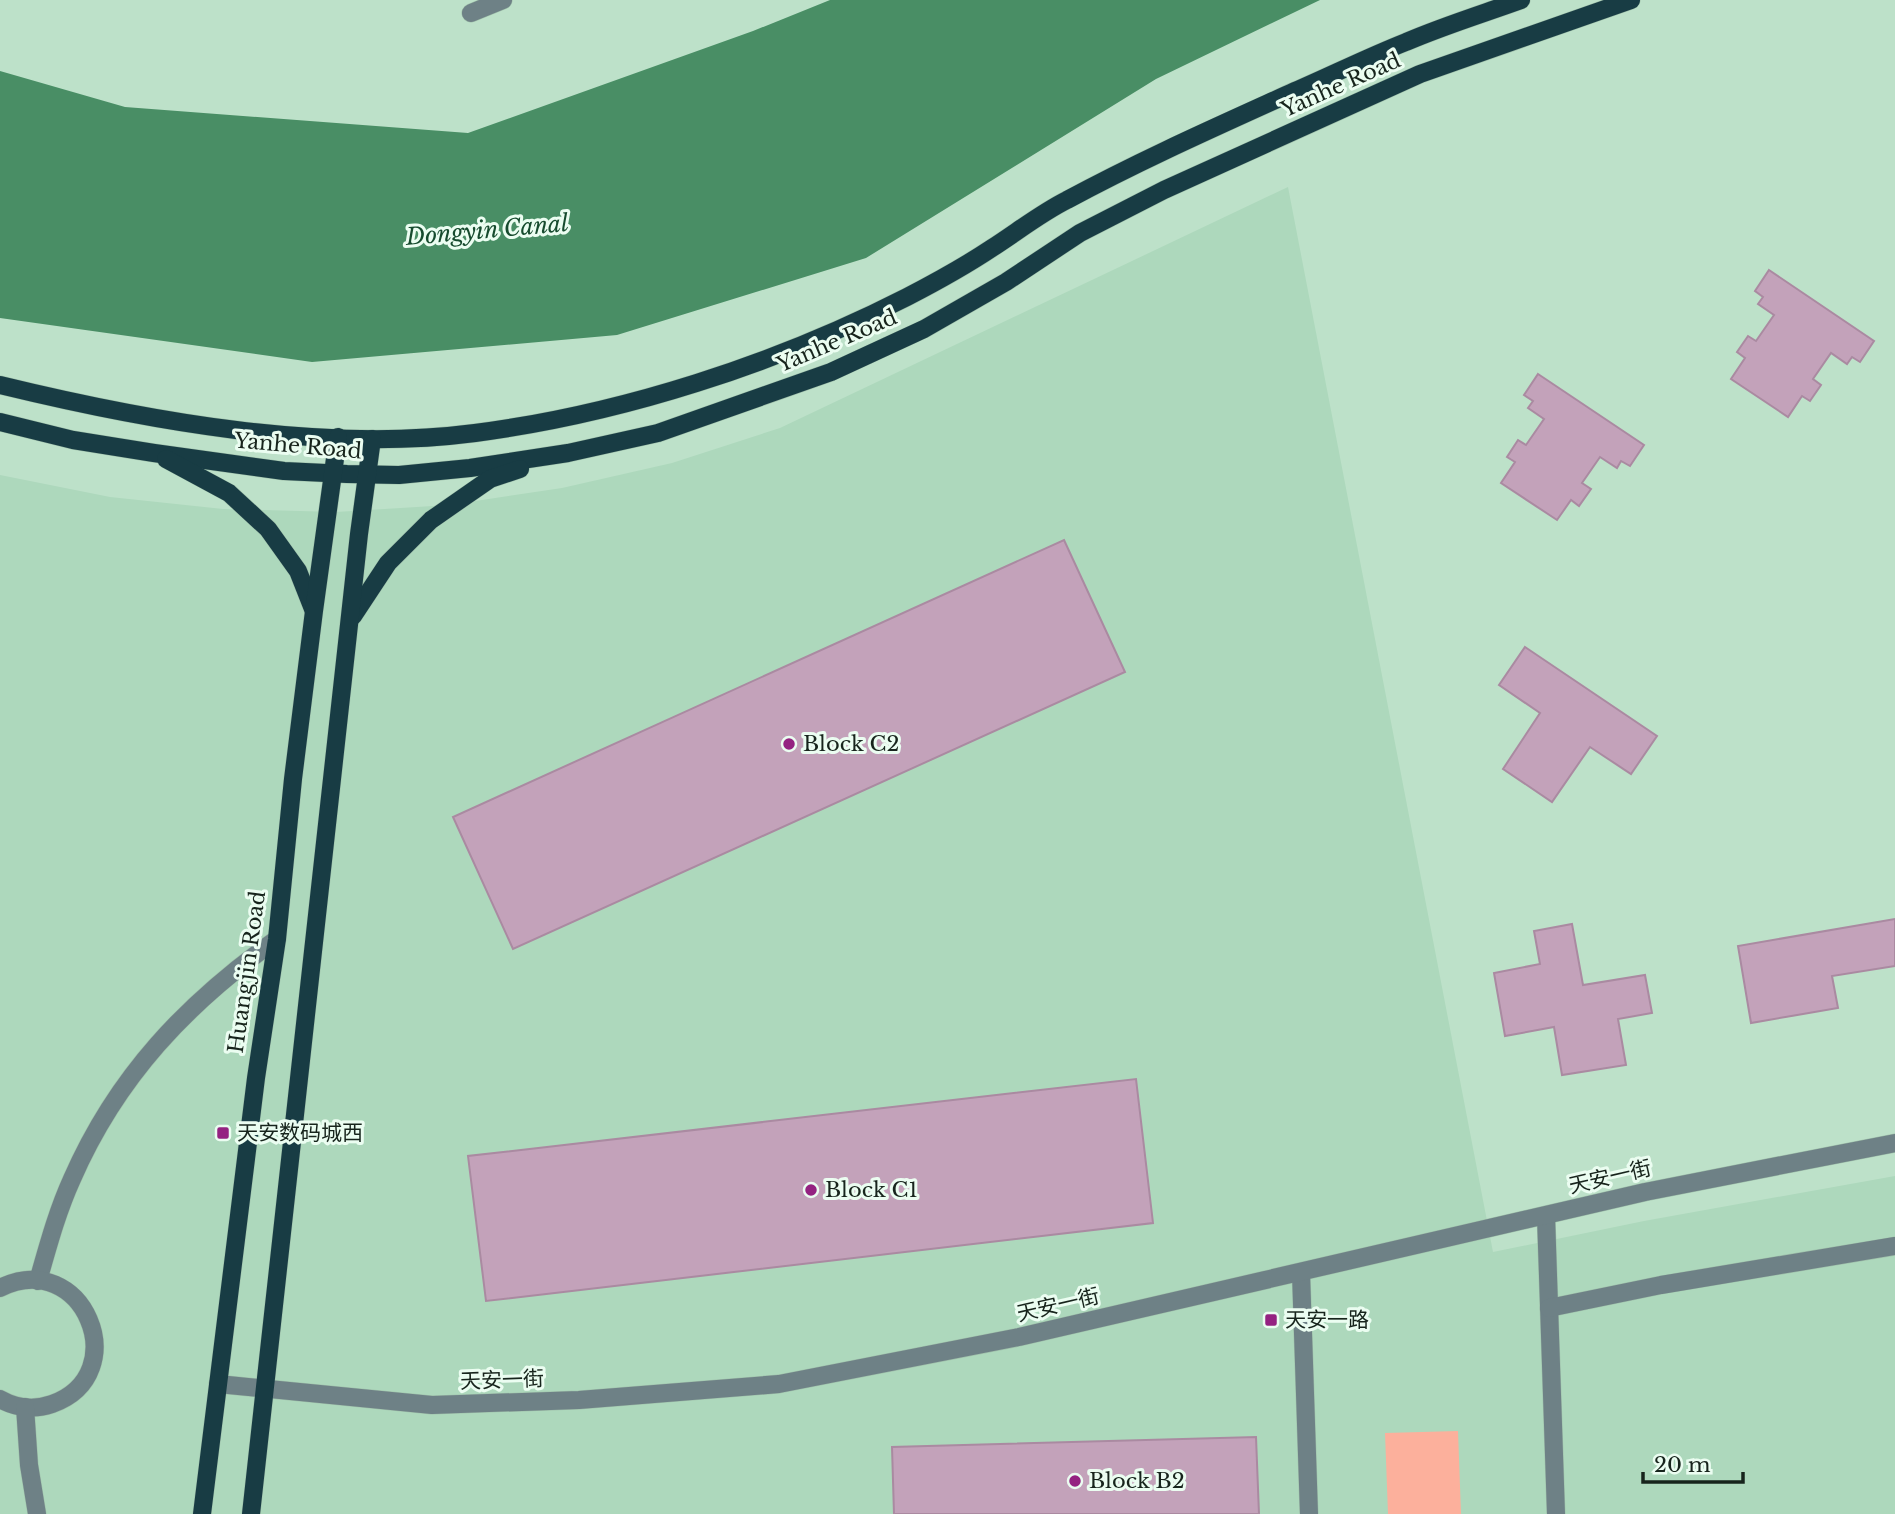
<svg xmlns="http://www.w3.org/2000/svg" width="1895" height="1514" font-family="'Libre Baskerville','Noto Sans SC',serif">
<rect width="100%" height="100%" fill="#bde1c9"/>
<polygon fill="#add8bc" points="1288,187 1493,1252 1644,1221 1895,1176 1895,1514 0,1514 0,475 110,497 223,509 336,512 449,505 562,488 672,463 780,428"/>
<polygon fill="#fcb09c" points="1458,1431 1461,1514 1388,1514 1385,1433"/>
<polygon fill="#498e65" points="830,0 1320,0 1156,79 866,258 617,335 312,362 0,318 0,71 125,107 468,133 753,31"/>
<g fill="#c3a2ba" stroke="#aa8aa1" stroke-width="2">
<polygon points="1769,270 1874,341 1860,362 1852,357 1847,364 1831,353 1813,379 1821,385 1810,401 1802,396 1788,417 1731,379 1745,358 1737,352 1748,336 1756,341 1774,315 1758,304 1763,297 1755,291"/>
<polygon points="1538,374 1644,445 1630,466 1621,461 1617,468 1600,457 1582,483 1591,489 1579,506 1571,500 1557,520 1501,483 1515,462 1507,457 1518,440 1526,445 1544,419 1528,408 1533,401 1524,395"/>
<polygon points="1064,540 1125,672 513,949 453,817"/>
<polygon points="1525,647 1657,736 1631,774 1590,747 1552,802 1503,769 1540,713 1499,685"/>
<polygon points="1895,919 1895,966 1832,976 1838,1008 1751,1023 1738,946"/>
<polygon points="1572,924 1583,985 1645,975 1652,1013 1618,1019 1626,1065 1562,1075 1554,1027 1505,1036 1494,973 1540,964 1534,931"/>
<polygon points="1136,1079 1153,1223 486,1301 468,1156"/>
<polygon points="1256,1437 1259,1514 894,1514 892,1447"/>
</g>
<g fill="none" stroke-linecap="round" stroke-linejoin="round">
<g stroke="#9fbfaa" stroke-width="19">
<g id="minor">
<polyline points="471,13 503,0"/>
<polyline points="1546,1216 1556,1514"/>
<polyline points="1301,1273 1309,1514"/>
<path d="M38,1281C48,1246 57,1212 72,1179C117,1076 187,1003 277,939"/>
<path d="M0,1288C83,1247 136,1374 52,1404C35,1410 16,1408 0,1399"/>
<polyline points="1549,1308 1661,1285 1895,1246"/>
<polyline points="218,1384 432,1405 579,1400 779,1384 1019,1337 1645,1192 1895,1143"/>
<polyline points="25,1407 29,1465 37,1514"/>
</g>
</g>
<g stroke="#9fbfaa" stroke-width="19">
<g id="major">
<path d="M0,385C148,421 323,453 475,433C621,414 776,364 907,297C936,282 965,266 992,248C1017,232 1041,213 1067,200C1141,160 1218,126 1295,91C1332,75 1368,57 1406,42C1443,26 1482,14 1521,0"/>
<polyline points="0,422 73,440 154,453 284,471 347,474 399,475 470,468 568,453 658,433 831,372 924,329 1006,282 1080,233 1164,190 1420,74 1631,0"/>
<polyline points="166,459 229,493 268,529 298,571 313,609"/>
<polyline points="353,616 388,563 431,520 490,479 520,469"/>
<polyline points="202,1514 256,1078 277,939 293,779 314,611 338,437"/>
<polyline points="251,1514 359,534 372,439"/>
</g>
</g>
<use href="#minor" stroke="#6e8186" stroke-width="18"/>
<use href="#major" stroke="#183c44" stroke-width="18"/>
</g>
<g fill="#942281" stroke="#ebfdf1" stroke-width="2.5">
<circle cx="789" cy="744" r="7"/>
<rect x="216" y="1126" width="14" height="14" rx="3.5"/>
<circle cx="811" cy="1190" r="7"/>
<rect x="1264" y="1313" width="14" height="14" rx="3.5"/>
<circle cx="1075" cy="1481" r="7"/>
</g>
<g text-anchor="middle" stroke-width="6" stroke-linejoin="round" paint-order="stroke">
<g font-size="21" fill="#17241c" stroke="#ebfdf1">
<text transform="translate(1341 85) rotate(-24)" y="7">Yanhe Road</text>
<text transform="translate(837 341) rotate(-23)" y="7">Yanhe Road</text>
<text transform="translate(298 446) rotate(5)" y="7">Yanhe Road</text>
<text transform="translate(247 972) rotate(-82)" y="7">Huangjin Road</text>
<text transform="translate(1610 1177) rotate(-13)" y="7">天安一街</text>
<text transform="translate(1058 1305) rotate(-13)" y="7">天安一街</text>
<text transform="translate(502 1380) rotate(-2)" y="7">天安一街</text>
</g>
<g font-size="21" fill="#17241c" stroke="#ebfdf1" text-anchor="start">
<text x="803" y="751">Block C2</text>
<text x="237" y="1140">天安数码城西</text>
<text x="825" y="1197">Block C1</text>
<text x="1285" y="1327">天安一路</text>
<text x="1089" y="1488">Block B2</text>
</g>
<g font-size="23" font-style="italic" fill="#164b2e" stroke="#ebfdf1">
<text transform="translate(487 230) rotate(-5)" y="8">Dongyin Canal</text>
</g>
</g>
<path d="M1643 1472v10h100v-10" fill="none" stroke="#17241c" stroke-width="3.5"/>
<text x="1654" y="1472" font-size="21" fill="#17241c" stroke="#ebfdf1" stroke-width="5" paint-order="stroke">20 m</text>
</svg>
